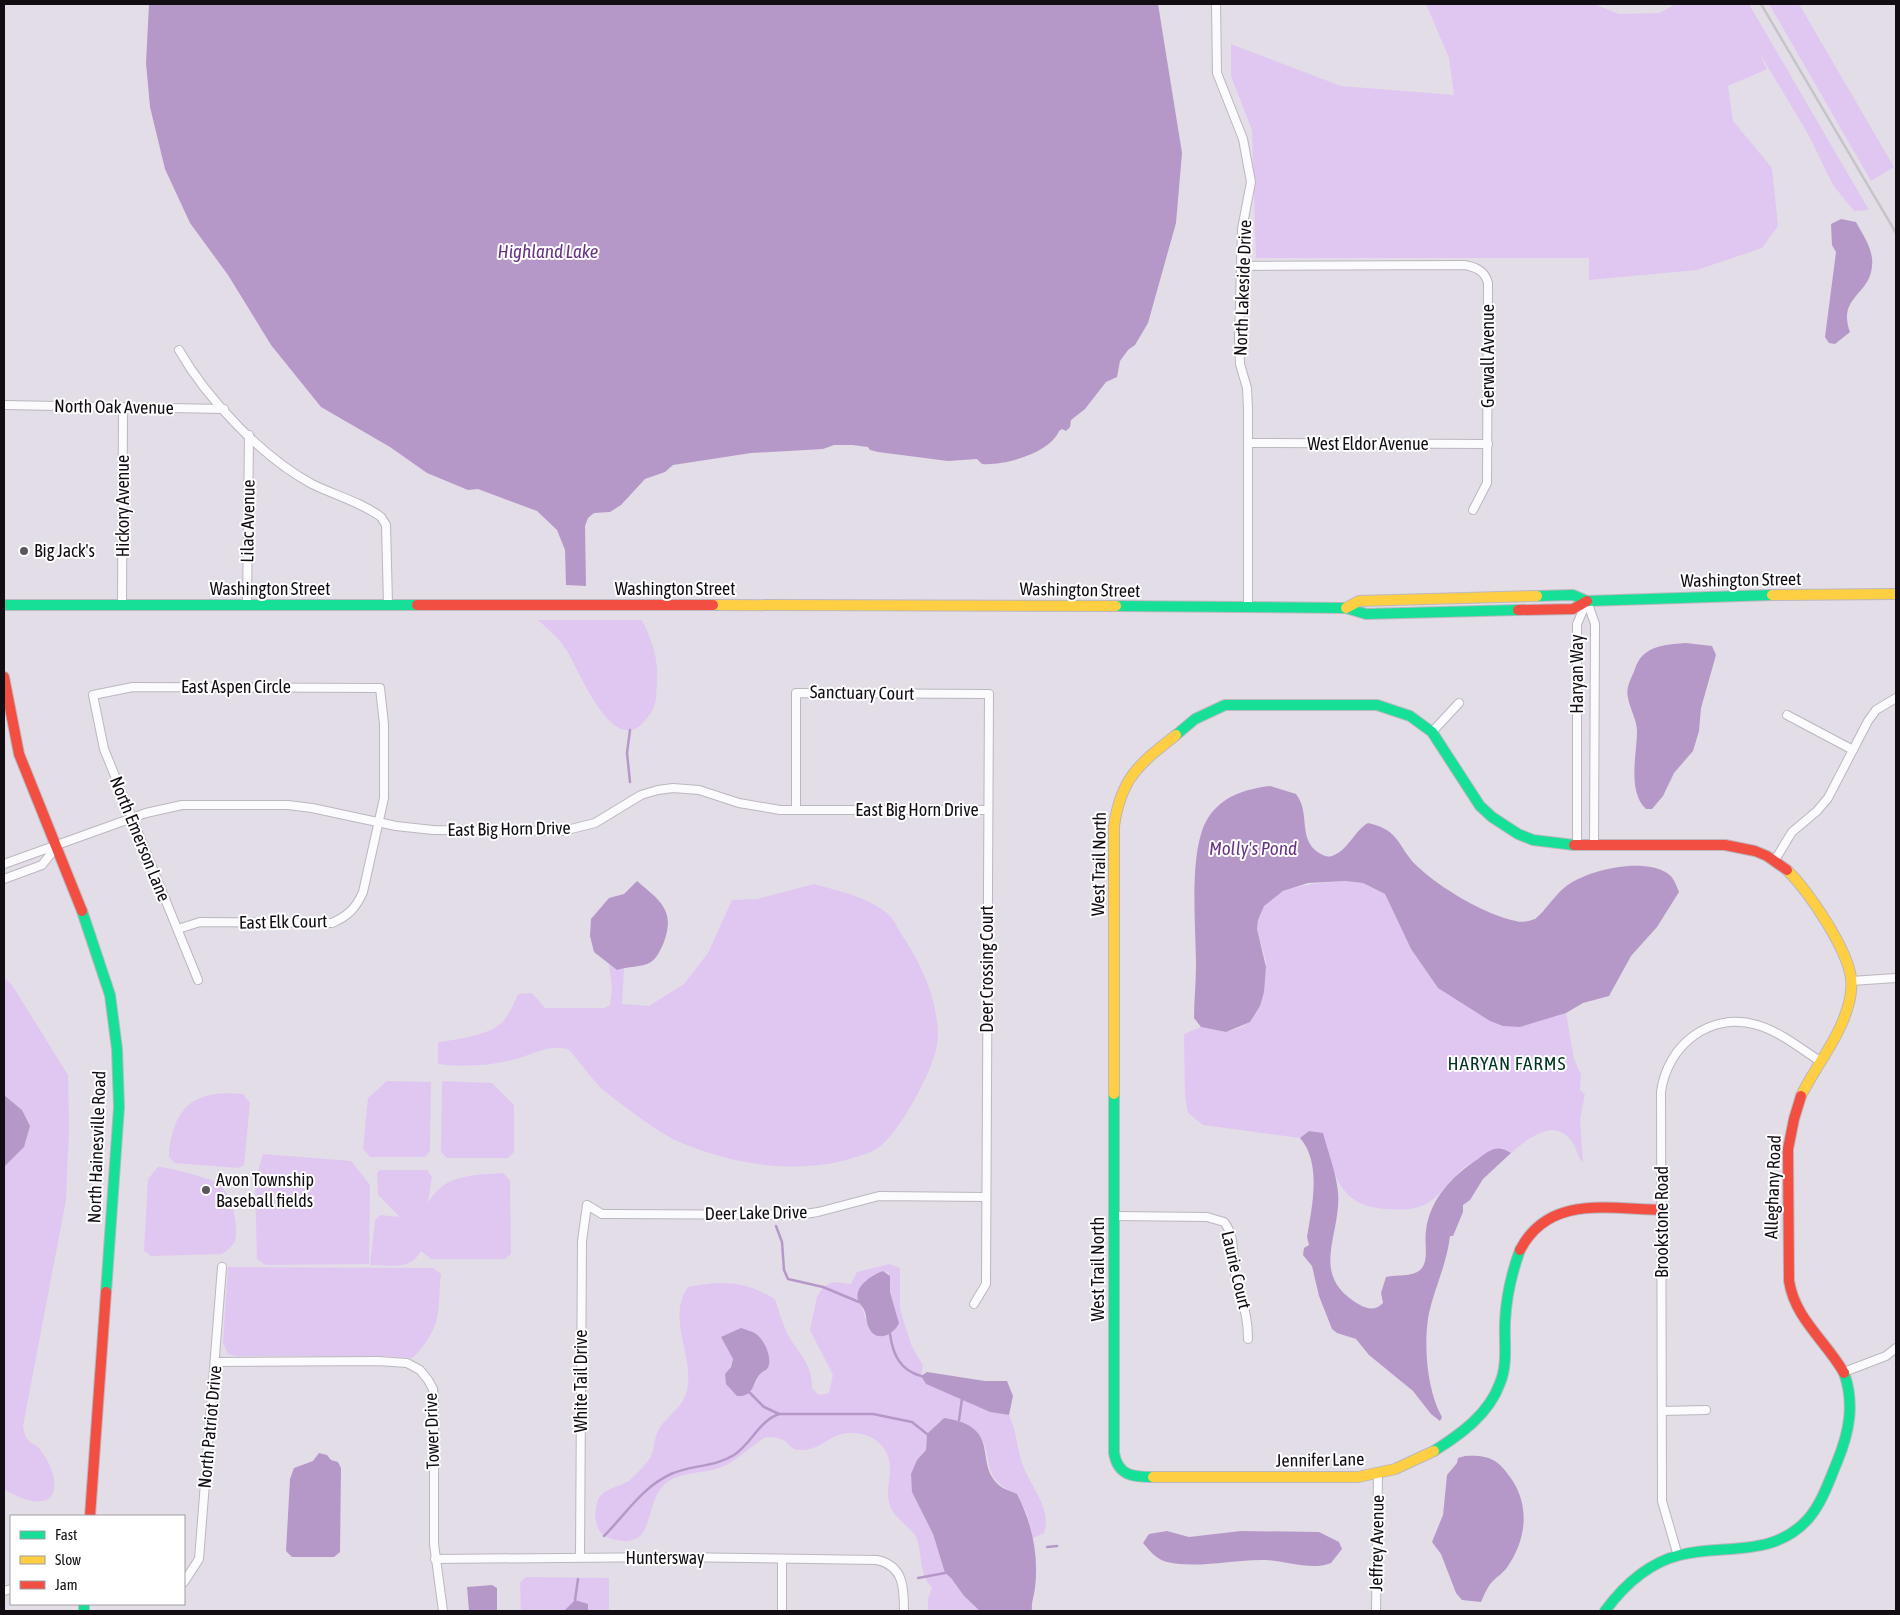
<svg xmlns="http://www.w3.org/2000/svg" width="1900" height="1615" font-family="'Asap Condensed',sans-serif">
<rect width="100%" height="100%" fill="#e3dde8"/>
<g fill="#e0c7f1" fill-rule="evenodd">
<polygon points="1426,4 1594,4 1619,14 1659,13 1676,4 1749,4 1869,210 1854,211 1833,185 1808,134 1759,52 1767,69 1728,86 1733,121 1772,168 1778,226 1762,248 1697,270 1589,280 1589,258 1256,258 1252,130 1231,76 1231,44 1341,86 1454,95 1449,58"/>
<polygon points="1769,4 1799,4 1894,167 1871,181"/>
<path d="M538,620H642C657,651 659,664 656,698C655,708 649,717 642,724C611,754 578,668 567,651C560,639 549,630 538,620Z"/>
<path d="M1345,881L1363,883L1385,894L1411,949L1438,988L1470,1007L1520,1027L1566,1013L1574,1059L1581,1075L1580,1090L1585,1094L1580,1120L1583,1163C1577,1157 1577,1148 1572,1142C1555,1116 1527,1139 1511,1153L1503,1148C1491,1154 1476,1159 1465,1167C1451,1178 1442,1195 1426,1204C1414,1210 1402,1210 1388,1209C1337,1207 1335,1173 1322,1133L1309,1131L1300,1138L1203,1125L1188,1113L1185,1096L1184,1034L1201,1027L1226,1032L1244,1026C1250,1010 1264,983 1266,968C1267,956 1259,942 1257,930C1252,886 1316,883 1345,881Z"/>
<path d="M814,884C839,891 872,898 890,916C894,920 897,927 900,932C921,963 938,999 938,1037C937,1065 902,1128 881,1146C873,1152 859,1156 850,1159C792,1175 731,1164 677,1141C659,1133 625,1107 608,1094C593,1083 582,1063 568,1049C542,1045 535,1055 512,1060C488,1066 462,1067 438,1064V1042C455,1040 482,1036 496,1027C508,1020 513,1005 518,994L532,993L545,1008H604L610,1005L612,989L609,964L617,970L624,967L622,1004L649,1006L684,984L708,953L732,900L757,899Z"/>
<path d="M4,977L12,985L68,1075L69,1129L66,1200L23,1426C24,1429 24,1434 26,1437C28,1442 34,1444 38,1447C47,1458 57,1475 54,1490C49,1512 15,1497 4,1489V1167L24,1147L22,1110L4,1095Z"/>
<polygon points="387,1081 431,1082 430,1151 425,1157 370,1157 363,1149 368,1098"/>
<polygon points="442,1081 492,1083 514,1105 514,1152 508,1158 447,1158 441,1152"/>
<path d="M225,1093L243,1094L250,1103L244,1165L238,1168L175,1163L169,1157C169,1137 177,1108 198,1099C206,1095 216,1094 225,1093Z"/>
<polygon points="263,1154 351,1161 370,1185 369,1264 266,1265 257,1259 255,1181"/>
<path d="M158,1167C168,1167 209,1178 218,1183C232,1193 239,1225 235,1241C233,1246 226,1251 222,1254L151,1256L144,1251L148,1179Z"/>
<path d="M380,1170H427L432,1177L428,1203C444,1174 473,1175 503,1173L510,1180L511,1254L505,1259H431L421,1251C410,1271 391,1265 370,1265L375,1220L380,1215L400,1217L378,1195L377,1173Z"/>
<path d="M890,1264L900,1268V1309L912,1347L923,1365L921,1376L926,1384L990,1412L1009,1415C1016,1430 1017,1445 1021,1460C1028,1484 1053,1508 1044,1533L1033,1538L1027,1514L1017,1494C977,1477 997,1458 977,1432L927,1434L926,1450L917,1460L923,1514L933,1534L945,1573L951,1578L964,1596L981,1611H928V1600L932,1587C918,1575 923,1552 916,1537C909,1525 895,1520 890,1505C884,1490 893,1475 889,1460C885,1442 868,1432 849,1433C832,1433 821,1449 804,1450C789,1451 791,1443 781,1439C777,1437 770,1438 766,1437C751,1446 738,1460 722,1467C702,1475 678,1470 662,1487C649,1501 651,1533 635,1539C624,1544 602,1539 598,1528C594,1521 595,1505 599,1498C606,1487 622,1487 631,1479C637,1473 647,1464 651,1456C655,1448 654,1438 658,1431C664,1419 676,1412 682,1402C703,1368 663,1322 688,1287C723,1280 745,1281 775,1299C779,1311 782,1322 787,1333C797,1352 813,1364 812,1388L819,1395L829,1393L833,1375L810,1330L817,1297L823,1287L833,1282L851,1284L857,1272ZM883,1271L889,1273L890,1292L899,1323L868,1326L861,1305L874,1275ZM721,1337L760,1339L767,1369L760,1374L755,1385L728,1372L733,1359Z"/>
<path d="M228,1267L433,1268L441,1274C439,1288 440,1305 437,1318C435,1331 422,1350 412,1358L388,1356H236L228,1354L223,1343Z"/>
<polygon points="526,1577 609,1578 609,1611 588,1611 588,1604 564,1611 521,1611 520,1583"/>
</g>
<g fill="#b698c8">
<path d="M149,4H1158L1182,153L1176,223L1148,323L1135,345L1128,350L1120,361L1117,377L1106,382L1085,409L1071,420L1070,427L1066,431L1062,429L1059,431C1050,453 1004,466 982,464L977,459L948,461L878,452L870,450L868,447L852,445H834L823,449L751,453L673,465L665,472L645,479L621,505L610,512L594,513L588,518L585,526L586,586L566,585L565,550L557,530L537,511L478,489L468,490L427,473L390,447L321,407L271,345L228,275L190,223L165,169L150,107L146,63Z"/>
<path d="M1841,219L1856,222C1863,235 1874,250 1872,266C1870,295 1837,297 1850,332L1835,344L1829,343L1825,337L1836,252L1832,245L1831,224Z"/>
<path d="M1686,643L1712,646L1716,655L1701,708L1699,731L1693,751L1674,773L1663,796L1652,809H1646C1627,791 1637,754 1637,731C1637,720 1630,709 1628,698C1626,689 1629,683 1632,676C1635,671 1635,666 1638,662C1647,645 1670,644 1686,643Z"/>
<path d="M1270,786L1296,794C1311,813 1297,839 1319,853C1324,856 1329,858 1334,855C1349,849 1354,831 1368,823C1402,831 1396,846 1418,867C1439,887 1487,916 1516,921C1522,923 1529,921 1535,919C1546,910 1553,897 1564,888C1585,870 1643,857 1667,873C1674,877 1676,885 1679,892L1657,927L1631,956L1609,996L1583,1003L1566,1013L1520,1027L1503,1026L1490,1021L1438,988L1411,949L1385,894L1363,883L1345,881L1308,883L1283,891L1264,906L1258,920L1257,929L1266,967L1264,992L1260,1006L1250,1022L1226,1032L1201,1027L1194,1018C1194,1000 1196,983 1196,965C1196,927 1188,849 1208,818C1222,796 1245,789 1270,786Z"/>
<path d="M637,881C659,900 676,910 664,942C661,949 657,958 651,962C641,968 628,966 617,970L594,952L590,936L591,919L609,898L624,894Z"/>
<polygon points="4,1095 22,1110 30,1126 24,1147 4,1167"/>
<path d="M1309,1131L1323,1133C1328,1152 1336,1172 1338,1192C1342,1235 1307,1275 1360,1305C1369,1310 1376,1310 1383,1303L1381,1293L1386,1277C1398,1274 1414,1278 1422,1268C1429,1258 1424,1243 1426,1231C1429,1200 1453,1175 1478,1159C1490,1150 1497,1144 1511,1153L1483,1179L1470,1200L1463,1205V1212L1453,1236H1450C1447,1263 1435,1287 1429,1313C1423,1344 1427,1391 1442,1417L1440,1421L1431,1414L1413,1391L1369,1355L1356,1339L1337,1333L1332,1329L1319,1296L1312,1266L1303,1255L1304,1248L1309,1245L1307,1237C1312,1207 1322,1163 1300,1138Z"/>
<path d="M883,1271L890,1276V1292L899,1323C894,1335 876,1343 869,1328C866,1323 867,1318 865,1312C864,1308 861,1306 859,1302C852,1287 872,1275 883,1271Z"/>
<path d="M741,1328C746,1330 752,1331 756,1334C764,1339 774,1360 767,1369C765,1371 762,1372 760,1374C752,1384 754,1397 737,1396L726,1384L725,1374L731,1367L733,1359L721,1337Z"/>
<polygon points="927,1372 985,1381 1007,1381 1013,1396 1009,1415 990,1412 926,1384 921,1376"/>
<path d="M944,1418C1006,1427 970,1466 1003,1488C1007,1490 1013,1492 1017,1494C1032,1523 1039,1555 1035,1588C1034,1596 1031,1603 1032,1611H980L964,1596L951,1578L945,1573L933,1534L912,1492L911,1474L917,1460L926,1450L927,1434Z"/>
<polygon points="319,1453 327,1455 331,1460 338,1462 341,1468 340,1552 334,1557 292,1557 286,1551 290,1479 294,1468 313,1461"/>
<path d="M1465,1456C1487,1455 1497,1458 1510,1477C1530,1504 1527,1538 1508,1566C1504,1573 1497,1576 1492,1582C1487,1587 1484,1596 1481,1602L1462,1600L1456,1593L1441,1554L1432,1542L1443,1515L1447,1475L1457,1463L1458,1458Z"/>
<path d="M1167,1531L1189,1537L1241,1531L1319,1532L1339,1542L1342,1549L1331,1563C1310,1571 1288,1561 1266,1560C1234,1559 1199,1569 1167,1562C1156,1559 1150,1551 1143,1543L1149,1534Z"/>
<polygon points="492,1585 497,1588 497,1611 469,1611 467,1587"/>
<polygon points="575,1600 588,1604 588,1611 564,1611"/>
</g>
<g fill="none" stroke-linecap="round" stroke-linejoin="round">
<g stroke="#b698c8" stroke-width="2.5">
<polyline points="630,730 627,753 630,782"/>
<polyline points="776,1226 782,1242 784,1270 788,1279 823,1287 859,1302"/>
<path d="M890,1334C893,1355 900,1370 921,1376"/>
<polyline points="750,1393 764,1407 779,1414"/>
<polyline points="959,1420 962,1399"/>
<path d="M604,1536C627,1513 641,1488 671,1474C691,1465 715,1467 734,1455C751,1444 759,1421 779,1414H873L912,1422L927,1434"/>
<polyline points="1047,1547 1057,1546"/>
<polyline points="918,1578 945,1573"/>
<polyline points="575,1600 578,1579"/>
</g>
<g stroke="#bbb7bf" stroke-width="10">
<g id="street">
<polyline points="1216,4 1217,73 1243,139 1251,182 1242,229 1239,338 1240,364 1247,388 1248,409 1248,608"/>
<path d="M1241,266L1464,265C1476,267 1485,271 1488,283L1487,483L1473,510"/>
<path d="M179,350C207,399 262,457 312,484C334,495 361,502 381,517L386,525L388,604"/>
<polyline points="4,405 224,409"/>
<polyline points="1248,443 1488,444"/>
<polyline points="1587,601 1595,624 1594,845"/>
<polyline points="122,605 123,408"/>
<polyline points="247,606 249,435"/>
<polyline points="1787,715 1853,750"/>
<polyline points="1432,732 1459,703"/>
<polyline points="796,810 796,693 989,694 986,1284 974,1304"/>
<polyline points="1577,845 1577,624 1587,601"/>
<polyline points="1775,860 1792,832 1817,811 1828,798 1868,721 1876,710 1896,698"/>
<polyline points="4,864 146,813 182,805 288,805 312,808 396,826 433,830 563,831 595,823 641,795 658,790 673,788 699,790 739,803 780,810 988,810"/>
<polyline points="4,879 42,865 57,846"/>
<path d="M178,929L200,922L332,923C348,916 356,908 363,892L384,798V724L380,688L133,687L93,695L104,749L198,980"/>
<polyline points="1851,981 1896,978"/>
<path d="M1114,1216L1207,1217L1224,1222C1237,1238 1231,1259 1236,1278C1241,1302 1248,1312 1248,1339"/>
<polyline points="216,1362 378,1361 407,1363 420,1370 428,1380 433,1389 434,1401 434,1544 443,1611"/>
<polyline points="1844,1372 1886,1356 1896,1348"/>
<polyline points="1662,1411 1706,1410"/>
<path d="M1678,1556L1662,1501L1661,1092C1667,1046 1709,1011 1757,1025C1779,1031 1801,1049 1820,1061"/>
<polyline points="580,1557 582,1241 587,1205 602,1214 612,1214 798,1215 818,1212 879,1196 986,1197"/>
<path d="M435,1559L673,1557L877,1560C904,1566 904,1588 904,1611"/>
<polyline points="782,1559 782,1611"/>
<polyline points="184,1582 199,1559 222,1267"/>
<polyline points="4,1591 11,1589"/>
<polyline points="1376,1611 1378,1474"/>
</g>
</g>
<g stroke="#bbb7bf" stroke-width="12">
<g id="fast">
<polyline points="1537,596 1573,595 1587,601 1772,595"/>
<polyline points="4,605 417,605"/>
<polyline points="1116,606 1346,608 1366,614 1518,610"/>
<polyline points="1176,735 1195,719 1225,705 1377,705 1410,716 1432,732 1480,806 1492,817 1518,834 1533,840 1574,845"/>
<polyline points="82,911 110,995 117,1049 119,1107 106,1292"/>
<path d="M1114,1094V1453C1118,1476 1133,1477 1153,1477"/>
<path d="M1434,1451C1461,1434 1489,1414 1500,1383C1508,1364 1504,1342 1505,1322C1506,1298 1512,1272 1520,1250"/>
<polyline points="84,1604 84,1611"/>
<path d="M1605,1611C1624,1585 1648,1563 1680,1555C1725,1544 1773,1558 1808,1519C1822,1503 1829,1481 1837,1462C1849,1433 1855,1404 1844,1373"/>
</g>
</g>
<g stroke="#bbb7bf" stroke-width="12">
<g id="slow">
<polyline points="1772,595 1896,594"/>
<polyline points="713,605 1116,606"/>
<polyline points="1346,608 1359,601 1537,596"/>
<path d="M1787,870C1809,892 1847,948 1851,978C1853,993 1848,1009 1842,1023C1831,1049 1813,1071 1801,1096"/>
<path d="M1114,1094V826C1121,778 1139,764 1176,735"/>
<polyline points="1153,1477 1358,1477 1395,1469 1434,1451"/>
</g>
</g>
<g stroke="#bbb7bf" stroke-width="12">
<g id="jam">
<polyline points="417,605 713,605"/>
<polyline points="1518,610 1573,609 1587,601"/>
<polyline points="4,677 19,754 82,911"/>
<polyline points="1574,845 1725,845 1755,851 1767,856 1787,870"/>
<path d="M1801,1096L1794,1119L1788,1149L1789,1281C1795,1319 1826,1341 1844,1373"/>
<path d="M1520,1250C1549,1194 1609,1209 1662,1210"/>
<polyline points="90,1516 106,1292"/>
</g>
</g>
<use href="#street" stroke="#fbfafc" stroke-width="8"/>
<use href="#fast" stroke="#16e098" stroke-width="10"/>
<use href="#slow" stroke="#ffcf43" stroke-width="10"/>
<use href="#jam" stroke="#f24e42" stroke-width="10"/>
<polyline stroke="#c6c4c8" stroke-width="2.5" points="1761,4 1896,233"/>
</g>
<g fill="#5a565e" stroke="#fff" stroke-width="2">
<circle cx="24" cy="551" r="5"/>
<circle cx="206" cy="1190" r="5"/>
</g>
<g text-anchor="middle" stroke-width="4" stroke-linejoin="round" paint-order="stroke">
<g font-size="18" fill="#110d13" stroke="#fff">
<text transform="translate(1243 288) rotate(-88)" y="6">North Lakeside Drive</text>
<text transform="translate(1488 356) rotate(-90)" y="6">Gerwall Avenue</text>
<text transform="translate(114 407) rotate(1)" y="6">North Oak Avenue</text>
<text x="1368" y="450">West Eldor Avenue</text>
<text transform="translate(123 506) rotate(-90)" y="6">Hickory Avenue</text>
<text transform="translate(248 521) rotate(-89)" y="6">Lilac Avenue</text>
<text transform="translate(1741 580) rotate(-1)" y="6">Washington Street</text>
<text x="270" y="595">Washington Street</text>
<text x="675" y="595">Washington Street</text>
<text transform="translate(1080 590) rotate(1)" y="6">Washington Street</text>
<text transform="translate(1577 674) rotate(-90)" y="6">Haryan Way</text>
<text x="236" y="693">East Aspen Circle</text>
<text transform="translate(862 693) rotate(1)" y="6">Sanctuary Court</text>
<text x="917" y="816">East Big Horn Drive</text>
<text transform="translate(509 829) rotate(-1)" y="6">East Big Horn Drive</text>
<text transform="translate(140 839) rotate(68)" y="6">North Emerson Lane</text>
<text transform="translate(1099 864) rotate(-89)" y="6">West Trail North</text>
<text transform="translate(283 922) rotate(-1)" y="6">East Elk Court</text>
<text transform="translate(987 969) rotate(-90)" y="6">Deer Crossing Court</text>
<text transform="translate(97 1147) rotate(-88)" y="6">North Hainesville Road</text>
<text transform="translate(1773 1187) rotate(-88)" y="6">Alleghany Road</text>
<text transform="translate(756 1213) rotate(-1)" y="6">Deer Lake Drive</text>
<text transform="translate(1662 1222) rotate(-90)" y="6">Brookstone Road</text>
<text transform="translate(1098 1269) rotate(-90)" y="6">West Trail North</text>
<text transform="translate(1236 1270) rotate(77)" y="6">Laurie Court</text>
<text transform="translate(581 1381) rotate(-90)" y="6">White Tail Drive</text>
<text transform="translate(210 1427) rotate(-85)" y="6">North Patriot Drive</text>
<text transform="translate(432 1431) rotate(-92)" y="6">Tower Drive</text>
<text transform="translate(1320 1460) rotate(-1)" y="6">Jennifer Lane</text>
<text transform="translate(1377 1543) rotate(-89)" y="6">Jeffrey Avenue</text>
<text x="665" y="1564">Huntersway</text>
</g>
<g font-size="18" fill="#110d13" stroke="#fff" text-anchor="start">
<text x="34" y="557">Big Jack's</text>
<text x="216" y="1186">Avon Township<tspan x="216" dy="21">Baseball fields</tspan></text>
</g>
<g font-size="19" font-style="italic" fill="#673382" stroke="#fff">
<text x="548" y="258">Highland Lake</text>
<text x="1253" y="855">Molly's Pond</text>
</g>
<g font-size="19" letter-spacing="1" fill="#003323" stroke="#fff">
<text x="1507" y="1070">HARYAN FARMS</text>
</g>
</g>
<rect width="1900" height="1615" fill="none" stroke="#110d13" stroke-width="10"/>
<rect x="10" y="1515" width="175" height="90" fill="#ffffff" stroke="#a09ea1"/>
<rect x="20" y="1531" width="25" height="8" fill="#16e098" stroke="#a09ea1"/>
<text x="55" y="1540" font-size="15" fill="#110d13">Fast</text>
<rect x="20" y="1556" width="25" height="8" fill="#ffcf43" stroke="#a09ea1"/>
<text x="55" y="1565" font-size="15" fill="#110d13">Slow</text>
<rect x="20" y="1581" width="25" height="8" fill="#f24e42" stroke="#a09ea1"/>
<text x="55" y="1590" font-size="15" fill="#110d13">Jam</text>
</svg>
